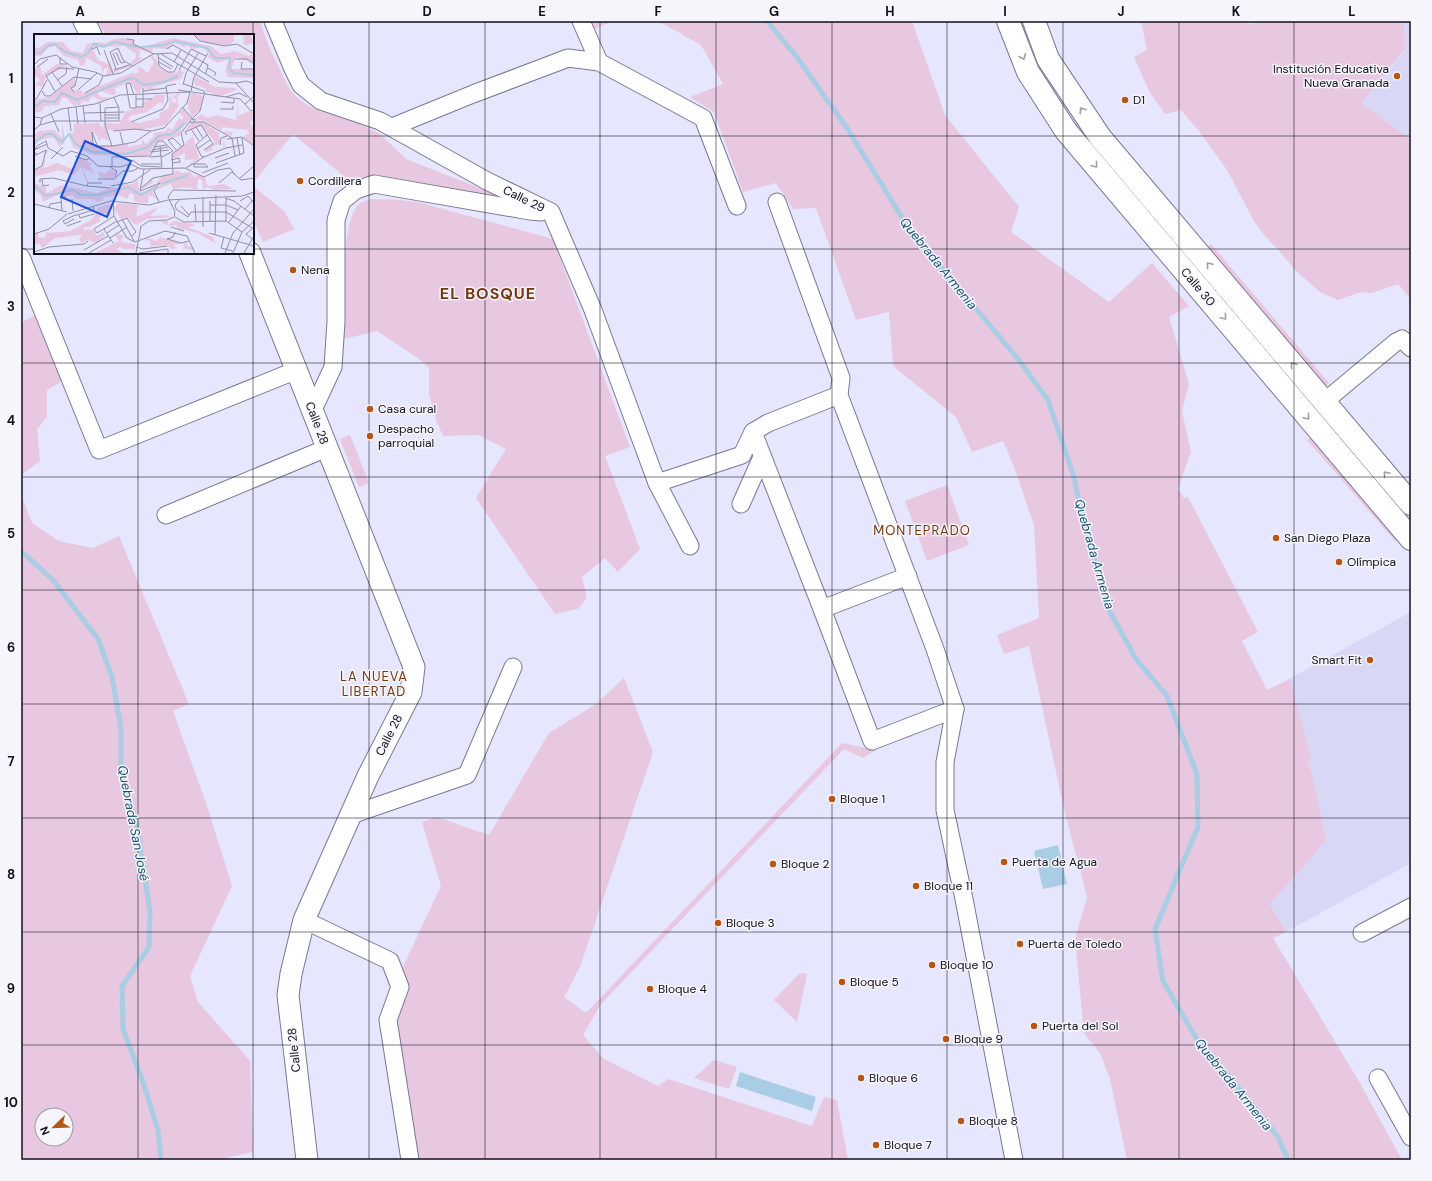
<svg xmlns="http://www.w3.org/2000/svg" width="1432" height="1181" font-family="'DM Sans',sans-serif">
<rect width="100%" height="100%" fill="#e6e6ff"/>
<g fill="#d8d8f6">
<polygon points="1404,21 1411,21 1411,140 1361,103 1405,50"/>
<polygon points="1411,612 1411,863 1286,932 1270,904 1326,841 1316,790 1287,680"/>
</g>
<g fill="#e8c7e0" fill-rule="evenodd">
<polygon points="97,21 260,21 269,47 290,90 301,101 316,110 358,123 380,134 406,159 520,204 379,176 346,178 293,134 253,183 253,35 106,35"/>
<polygon points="590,21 614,21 594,29"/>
<polygon points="658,21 912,21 945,115 1019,207 1011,232 1109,302 1152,263 1189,306 1169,317 1189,384 1182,411 1191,452 1178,489 1184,498 1188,497 1258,632 1242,641 1267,690 1290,679 1311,758 1308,760 1316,790 1326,841 1270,904 1286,932 1273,938 1361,1085 1402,1160 1127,1160 1110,1079 1100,1053 1084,1033 1075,939 1087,897 1064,809 1029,646 1004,654 997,635 1039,618 1034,525 1013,464 1003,441 972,452 956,417 893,366 889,312 856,320 816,208 793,209 776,183 743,192 714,112 690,97 723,84 701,45"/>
<polygon points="1141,21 1241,21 1251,24 1260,21 1404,21 1405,49 1361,103 1411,140 1411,299 1398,284 1372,293 1361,292 1338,300 1320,292 1295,270 1281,253 1264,235 1254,221 1227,170 1199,131 1181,110 1165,114 1149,91 1134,57 1147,50"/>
<polygon points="253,186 285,212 294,229 263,242 253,221"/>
<path d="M370,199L401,200L421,203L553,239L630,447L605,456L640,549L618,572L605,558L582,577L587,598L578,609L555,614L476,498L506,449L479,435L443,436L436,420L429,394V368L422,361L377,331L344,339C344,312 340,221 359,204C362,202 367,200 370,199Z"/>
<polygon points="1211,244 1329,383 1325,387 1207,248"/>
<polygon points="39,313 64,380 47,390 47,417 37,429 40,461 21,475 21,323"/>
<polygon points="1286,372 1411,520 1411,524 1284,373"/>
<polygon points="350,435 369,483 359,487 340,439"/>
<polygon points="1310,438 1399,537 1396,542 1307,440"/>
<polygon points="947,485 969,545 927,561 905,501"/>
<path d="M21,495L32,523L59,541L93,548L119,536L189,704L173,711L207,806L232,886L190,976L198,1002L250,1061L253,1152L216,1160H21ZM42,1115H66V1139H42Z"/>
<polygon points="624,678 653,752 580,967 564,997 586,1013 842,743 866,748 910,732 912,737 885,744 863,758 844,749 601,1004 583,1035 604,1059 658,1086 668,1079 812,1126 824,1097 837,1100 848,1160 406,1160 395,1022 409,986 401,971 441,886 422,822 437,817 489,835 549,733 596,704"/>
<polygon points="800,973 807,974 797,1022 774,1000"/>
<polygon points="714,1060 737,1067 729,1089 694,1078"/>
</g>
<g fill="#a9cde4">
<polygon points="1058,845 1067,884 1043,889 1034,851"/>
<polygon points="740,1072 816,1097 812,1111 736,1086"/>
</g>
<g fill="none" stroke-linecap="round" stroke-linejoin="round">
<g stroke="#a9cde4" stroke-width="5">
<polyline points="767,21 796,56 847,128 911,232 952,280 1018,359 1048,400 1074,477 1083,521 1109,610 1136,659 1167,696 1197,774 1198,827 1155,929 1163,981 1203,1050 1225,1071 1278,1137 1288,1160"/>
<polyline points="21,551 53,580 98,639 112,677 121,728 121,773 137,825 150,912 149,947 122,986 123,1029 143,1082 158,1130 161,1160"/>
</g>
<g stroke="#797994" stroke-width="19">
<g id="minor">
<polyline points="273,21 293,69 301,85 321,101 380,121 487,181 551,212 593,310 657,483 690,546"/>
<polyline points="581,21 599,62"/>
<polyline points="392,127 473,94 568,58 599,62 703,118 737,206"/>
<polyline points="777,202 841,378 839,395 935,649 955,709 945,762 945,810 964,899 1014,1160"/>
<polyline points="21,257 99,450 297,370"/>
<polyline points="1324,402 1396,342 1402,339 1411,348"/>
<polyline points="313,410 333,367 336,322 336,220 342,201 356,190 374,184 530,211 541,212"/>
<polyline points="753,432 822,609 872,741 955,709"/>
<polyline points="657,483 742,455 753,432 768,423 839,395"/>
<polyline points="741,504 762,457"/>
<polyline points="166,515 327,448"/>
<polyline points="822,609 908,576"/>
<polyline points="351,815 467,775 513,667"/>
<polyline points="304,920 390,961 400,987 388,1020 410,1160"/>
<polyline points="1362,933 1411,907"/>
<polyline points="1378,1078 1411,1137"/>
</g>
</g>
<g stroke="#797994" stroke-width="23">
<g id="tertiary">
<polyline points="84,21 91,35"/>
<polyline points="250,253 414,667 411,692 368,776 304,920 291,974 288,995 307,1160"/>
</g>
</g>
<g stroke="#797994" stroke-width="24">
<g id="primary">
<polyline points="1008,21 1028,72 1066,131 1411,539"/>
<polyline points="1034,21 1048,59 1100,137 1411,504"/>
</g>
</g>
<use href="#minor" stroke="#fff" stroke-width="17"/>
<use href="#tertiary" stroke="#fff" stroke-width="21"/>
<use href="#primary" stroke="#fff" stroke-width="22"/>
</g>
<defs><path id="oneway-chevron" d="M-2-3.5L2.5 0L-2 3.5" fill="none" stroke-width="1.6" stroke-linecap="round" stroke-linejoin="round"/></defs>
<g stroke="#a09fa4">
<use href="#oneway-chevron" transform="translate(1023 57) rotate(68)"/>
<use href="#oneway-chevron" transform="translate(1082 110) rotate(-123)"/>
<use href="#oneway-chevron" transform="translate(1095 165) rotate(50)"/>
<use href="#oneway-chevron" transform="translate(1209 265) rotate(-130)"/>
<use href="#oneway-chevron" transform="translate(1224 317) rotate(50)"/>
<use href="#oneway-chevron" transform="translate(1293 365) rotate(-130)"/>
<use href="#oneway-chevron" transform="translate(1307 417) rotate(50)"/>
<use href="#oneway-chevron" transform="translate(1386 474) rotate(-130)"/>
</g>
<path fill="none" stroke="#11101b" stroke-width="1" stroke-opacity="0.55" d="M138,21V35M253,21V1160M369,21V1160M485,21V1160M600,21V1160M716,21V1160M832,21V1160M947,21V1160M1063,21V1160M1179,21V1160M1294,21V1160M21,136H35M253,136H1411M21,249H35M253,249H1411M138,253V1160M21,363H1411M21,477H1411M21,590H1411M21,704H1411M21,818H1411M21,932H1411M21,1045H1411"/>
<g fill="#b75614" stroke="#f5f5fb" stroke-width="1.5">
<circle cx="1397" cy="76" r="4"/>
<circle cx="1125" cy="100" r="4"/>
<circle cx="300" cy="181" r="4"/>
<circle cx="293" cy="270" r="4"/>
<circle cx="370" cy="409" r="4"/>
<circle cx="370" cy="436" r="4"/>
<circle cx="1276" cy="538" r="4"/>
<circle cx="1339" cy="562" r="4"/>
<circle cx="1370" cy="660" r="4"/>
<circle cx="832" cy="799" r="4"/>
<circle cx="1004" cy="862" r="4"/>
<circle cx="773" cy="864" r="4"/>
<circle cx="916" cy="886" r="4"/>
<circle cx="718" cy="923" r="4"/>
<circle cx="1020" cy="944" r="4"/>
<circle cx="932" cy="965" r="4"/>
<circle cx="842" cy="982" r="4"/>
<circle cx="650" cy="989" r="4"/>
<circle cx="1034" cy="1026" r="4"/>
<circle cx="946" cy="1039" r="4"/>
<circle cx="861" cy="1078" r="4"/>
<circle cx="961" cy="1121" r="4"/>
<circle cx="876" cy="1145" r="4"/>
</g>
<g text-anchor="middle" stroke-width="3" stroke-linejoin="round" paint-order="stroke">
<g font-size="12" fill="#11101b" stroke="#f5f5fb" text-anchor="start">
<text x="1389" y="73" text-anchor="end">Institución Educativa<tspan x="1389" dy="14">Nueva Granada</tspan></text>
<text x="1133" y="104">D1</text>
<text x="308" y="185">Cordillera</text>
<text x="301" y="274">Nena</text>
<text x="378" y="413">Casa cural</text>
<text x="378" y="433">Despacho<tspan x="378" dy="14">parroquial</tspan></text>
<text x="1284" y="542">San Diego Plaza</text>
<text x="1347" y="566">Olímpica</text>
<text x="1362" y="664" text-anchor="end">Smart Fit</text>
<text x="840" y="803">Bloque 1</text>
<text x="1012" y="866">Puerta de Agua</text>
<text x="781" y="868">Bloque 2</text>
<text x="924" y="890">Bloque 11</text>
<text x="726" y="927">Bloque 3</text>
<text x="1028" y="948">Puerta de Toledo</text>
<text x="940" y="969">Bloque 10</text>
<text x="850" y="986">Bloque 5</text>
<text x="658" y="993">Bloque 4</text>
<text x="1042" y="1030">Puerta del Sol</text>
<text x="954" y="1043">Bloque 9</text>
<text x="869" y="1082">Bloque 6</text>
<text x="969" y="1125">Bloque 8</text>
<text x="884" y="1149">Bloque 7</text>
</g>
<g font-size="12" fill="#11101b" stroke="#f5f5fb">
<text transform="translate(524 199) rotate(26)" y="4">Calle 29</text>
<text transform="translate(1198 287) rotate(50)" y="4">Calle 30</text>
<text transform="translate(317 423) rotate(69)" y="4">Calle 28</text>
<text transform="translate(389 735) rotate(-63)" y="4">Calle 28</text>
<text transform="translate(294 1050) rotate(-96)" y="4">Calle 28</text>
</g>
<g font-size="13" font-style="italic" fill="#175373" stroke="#f5f5fb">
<text transform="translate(939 263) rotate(51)" y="5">Quebrada Armenia</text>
<text transform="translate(1095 554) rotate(74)" y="5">Quebrada Armenia</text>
<text transform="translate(134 823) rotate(79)" y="5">Quebrada San José</text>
<text transform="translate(1234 1084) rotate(51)" y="5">Quebrada Armenia</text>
</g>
<g font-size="13" letter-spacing="1" fill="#763811" stroke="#f5f5fb">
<text x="922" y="535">MONTEPRADO</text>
<text x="374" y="681">LA NUEVA<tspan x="374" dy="15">LIBERTAD</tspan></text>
</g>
<g font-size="16" font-weight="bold" letter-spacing="1" fill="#763811" stroke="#f5f5fb">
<text x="488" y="299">EL BOSQUE</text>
</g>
</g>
<g transform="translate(34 34)">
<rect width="220" height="220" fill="#e6e6ff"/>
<path d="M160,1H200V8L191,12L164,6ZM209,1H217L220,10L210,11ZM92,4L100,7L99,10L112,14L115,11L139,4L176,12L187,20L201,17L215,22L218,20L220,29L202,23L197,35H220V44L194,43L191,36L195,25L184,29L173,23L176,20L168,13L159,15L152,11L151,14L141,9L132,15L119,14L118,18L106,16L105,23L108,24L98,32L95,30L102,24L101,19L90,12L58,13L64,26L73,29L76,33L75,25L79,36L95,31L97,32L72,42L74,34L70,35L69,40L67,32L55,25L52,24L50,32L46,31L44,26L30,22L21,12L15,13L7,22H0V13L5,14L13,8H29L37,17L49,19L53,10L60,8L72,9L80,5ZM118,21L124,28V33L134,38L142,39L145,36L150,38L147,45L119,53V56L107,54L106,59H103L96,48L81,54L82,60L78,61L66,57L64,59L67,63L75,64L68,67L58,62L54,68L48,67L47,71H39L33,64H28L25,71L11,72L7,78H0V66L16,63L41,43V52L37,54L40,58L45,54L49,59L100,38L101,40L105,38L103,34L106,33L114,39L120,28L116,22ZM23,30L33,32L12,42L9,53L1,51L6,46L2,42L0,44V35L6,32L8,41ZM163,43L181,53L201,54L202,56L185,63L179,62V59L172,58L171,54L161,51L160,45ZM136,59L139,69L142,68L143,62L140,66L139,62L145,59L143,70L145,71L132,91L105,96H74L71,89L85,90L92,77L109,73V69L122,61H131L129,71L126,68L113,78L96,82L94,86L105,89L126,84L125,80L135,74ZM158,59L169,62L166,76L158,83L153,70ZM204,70V82L215,77L220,80V85L216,88V91H220V111L209,103L215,99L213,96L188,93V97L199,98L197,102L171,87L161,85L167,80L174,84L183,81L202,86ZM149,75L157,84L147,95L146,102L124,107L113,122L59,121L39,113L34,99H40V90L65,89L69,95L70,87L75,107L68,104L65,107L63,101L58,98V110L64,112L94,110V113L108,110V105L112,110L120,102L119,99L132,97L134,93L138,96L145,84L148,86L150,83L145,79ZM28,88L31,108L26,113L19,103L9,105L3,108L0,115V101L6,97L20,96L28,104ZM162,88L171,89L185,99L186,109L177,114L180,116L189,113L190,103L191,113L172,118L170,116L181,108L167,91L151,98L148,102L155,90ZM159,102L165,125L159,127L157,132L153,134L160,125L151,126V119L138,125V121ZM12,116H15L12,120L10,134L23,129L38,135L45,123L58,130L56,132L60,140L48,133L54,147L53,150L47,133L40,141L25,136L0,143V136L9,133ZM78,135L83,138L78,145L65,143L64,138L71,139ZM142,136L148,139L156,138L161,144L164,140L172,145V150L175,152L190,150L199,155L181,156L173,153L169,156L168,146L164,145L163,156L154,153L139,155L137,150L121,156L127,151L122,147L108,155L117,144L120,143L118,148L124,147L131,140L138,142ZM104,146L105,158L114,157L124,150L118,159L124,165L115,161L114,169L102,168L100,167V161L96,159L93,165L85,161L71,163L65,168L58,165H42L39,161L28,163L26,160L9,168L6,160L2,157L0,159V149L12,153L13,159L28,151L63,159L77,153L84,154L86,150H99ZM84,169L104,171L102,183L124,173L116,182L131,181L137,183L113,185L102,191L93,183L87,185L85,182L80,174ZM74,170L78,171L76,183L70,179L65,184L66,187L56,193H50V196L59,195L63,202L69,198L71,201L62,209L53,206L47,209L45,204L49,202L45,201L21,204L9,214L5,209L0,211V200L4,199L5,204L12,203V197L14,199L37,197L58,185L64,174ZM131,187H134V191L140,187L159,190L160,192L154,193L179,203L182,210L164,199L143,194V191L136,192L126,188ZM85,200L92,203L87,204L88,208L101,210V215H90L86,213L83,215L88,219H61L85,207L81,201ZM126,203L149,210L152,208L153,212L159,213L161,217L151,214L149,217L150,210H141L140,212L143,214L138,215L132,211L117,212L115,206L108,207L114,204L123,207Z" fill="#e8c7e0"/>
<path fill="none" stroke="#a9cde4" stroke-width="2" d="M107,13L130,11L141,7L173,14L181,24H196L195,33L199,39L220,41M0,18L6,19L14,12L21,10L31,18L47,23L54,19L60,10L70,13L81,8L103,13M0,73L9,67L21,68L28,59L43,66L94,45L99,44L110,51L130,48L144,42M0,109L12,100H18L28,108L35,100L43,111L59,118L92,120L114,113L125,102L138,100L151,89M127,150L154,141M0,151L12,162L39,156L47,161H64L94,153L107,161L122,152"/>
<path fill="none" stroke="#9190a4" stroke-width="1" d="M160,1L166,7L190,12L203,10L220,20M93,5L100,6L99,10L120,20M58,15L63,13L66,21M133,15L139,11L174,31L172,39M70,16L79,40M82,18L87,29L91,28M79,19L84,31M124,20L125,32L134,38H140L144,30M127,20L175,48M26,23V30H33M125,24L139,33M201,25H213L220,30M125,28L137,35M140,28L147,16M208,28L207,35H220M0,31L6,25L22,21L38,33L61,38L70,42L87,39L119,20L138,19L185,48L202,49L220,69M3,33L14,25M174,34L182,39L180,42M82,35L76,18L84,14L89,26L98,32M80,36L95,31M145,36L157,15L172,22M18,38L28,52M23,46L32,40L33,33M201,49L213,47L220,50M150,50L170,57L171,61M149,51L152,39L165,18M45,55L63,39M144,56L206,65L217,77L220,76M8,57L11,62H16L40,43L58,45M21,57L12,42L25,34L40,35M109,57L132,54M157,57L160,43L174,19M40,58L37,54L41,52L45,34M51,59L65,51L69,42M100,61L96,49L92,50L96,74H102V61M192,63L205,59L213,63M102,65H118M0,66L3,64L13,46M187,68L200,69V65M66,69L67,87M211,70L220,62M49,72L51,89M42,73L44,90M102,73H109V54M148,73L159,85M34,74L37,97M186,75H199V72M50,79L90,78M17,80L25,98M71,81H85M0,83L8,84L27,75L61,70L86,61L156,58M71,84H85M158,85L166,77L170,61M160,86L159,89L156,88L157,85L162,86M97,88L129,75L134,66L132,52L142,50M159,88H170L198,104L201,122M6,91L20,87H85V74L80,64M162,93L169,104M157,95L165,107M0,96L6,91L8,84M79,97L101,95L117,97M86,98L89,110M153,101L151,98L167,91L179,110L170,116M203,104L206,121M193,105L208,103L220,112M63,111L58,98L59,110L64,112H79L101,108L117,97L130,94L153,69L156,58M150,111L147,99L156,87M186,111L187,104L193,102M78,112L71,91V74L85,73M126,112L128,133M120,113L132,111M14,114L29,122L37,117L53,122L64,132L86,133L96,130L107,135L151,134L170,143L184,136L196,134L201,141M163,115L176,106M0,116L13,110M118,116L134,113M143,117L134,106L139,104L148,113M116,118L135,116M2,120L0,117L3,112L12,107L14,114M0,122L12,116M41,122L52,126L56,124M116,123L128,122M170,123L167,122L162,111L173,101M181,124L195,119M17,125L29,113M98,126L107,132L128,133M137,126L145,124L146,128L138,129M182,129L210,119L208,104M107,130H127M160,130H171L174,133H160ZM78,132V123L116,122L124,107H129L139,117L128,123M76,133L83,137L81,143M152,134L170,123L192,114L208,111M110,135L106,157L126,149L120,157L125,168M0,136L8,132L12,116M168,139L194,129M8,145L9,152L15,151M64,145H80L89,137H99L104,134M205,145L220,132M6,149V145L19,144L53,152L76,154M185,149L198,138L207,146L220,144M53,152L54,149H68M77,152L99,148L116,136M106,155L119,144L139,140L138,120L150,111M169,163V193M191,164L200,167L220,182M192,164V187M38,165L39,177M146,165L141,171L142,175L154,183L157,178H192L220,195M206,167L214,162L220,169M79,168L80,182L93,204L101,208M0,170L33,178M161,170L162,187M176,171H192L204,176M147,172L155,181M15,174L16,170L28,168M211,175L220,165M28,177L27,163H32M34,180L77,167L115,171L134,166L208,162L220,158M45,181L46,184L60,180M39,182L60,176L59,172M39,182L29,187L31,190L40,185M80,182L60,195L63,199L83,187M141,183L150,188L192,187L208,198M88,185L100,207M176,187V167M83,188L93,184L102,198L98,202M195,188L207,172M33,192L47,187M106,193L115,187L133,186L140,183L141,178L134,163L139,156L202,157M137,193L150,197M70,195L79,209M141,198L139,203L133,205L147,209L155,207M73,199L85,191M175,199L220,212M0,200L15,195L33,180M181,200L182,161M153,202L161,219M190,203L187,214L199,217M76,204L93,193M218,205L212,200L219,194M101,208L131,197L153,202M102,213L109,215L133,212M50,216L74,202M0,218L15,213L50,210L54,207M55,219L77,206M102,219L107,193M105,219L134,215V219M191,219L199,199L220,175M199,219L208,198L220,187M210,219L220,202"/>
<path fill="#1d4ed8" fill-opacity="0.15" stroke="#1d4ed8" stroke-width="2" d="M51,107L97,127L73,183L27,163Z"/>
<rect width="220" height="220" fill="none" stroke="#11101b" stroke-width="2"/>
</g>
<rect width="1432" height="1181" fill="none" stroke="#f5f5fb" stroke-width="44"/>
<g transform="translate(54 1127) rotate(247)"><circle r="19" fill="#f5f5fb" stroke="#9a99a1"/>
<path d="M0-3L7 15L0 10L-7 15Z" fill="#b75614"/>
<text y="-6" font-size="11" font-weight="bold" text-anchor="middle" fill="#11101b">N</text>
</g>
<rect x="22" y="22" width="1388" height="1137" fill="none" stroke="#11101b" stroke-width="1.5"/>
<g font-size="13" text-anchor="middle" font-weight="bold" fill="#11101b">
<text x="80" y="16">A</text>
<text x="196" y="16">B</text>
<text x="311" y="16">C</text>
<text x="427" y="16">D</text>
<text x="542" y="16">E</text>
<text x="658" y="16">F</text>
<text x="774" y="16">G</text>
<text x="890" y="16">H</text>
<text x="1005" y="16">I</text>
<text x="1121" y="16">J</text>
<text x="1236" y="16">K</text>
<text x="1352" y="16">L</text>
<text x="11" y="83">1</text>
<text x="11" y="197">2</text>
<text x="11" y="311">3</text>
<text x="11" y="425">4</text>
<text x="11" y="538">5</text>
<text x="11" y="652">6</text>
<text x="11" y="766">7</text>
<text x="11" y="879">8</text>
<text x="11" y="993">9</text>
<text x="11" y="1107">10</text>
</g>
</svg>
